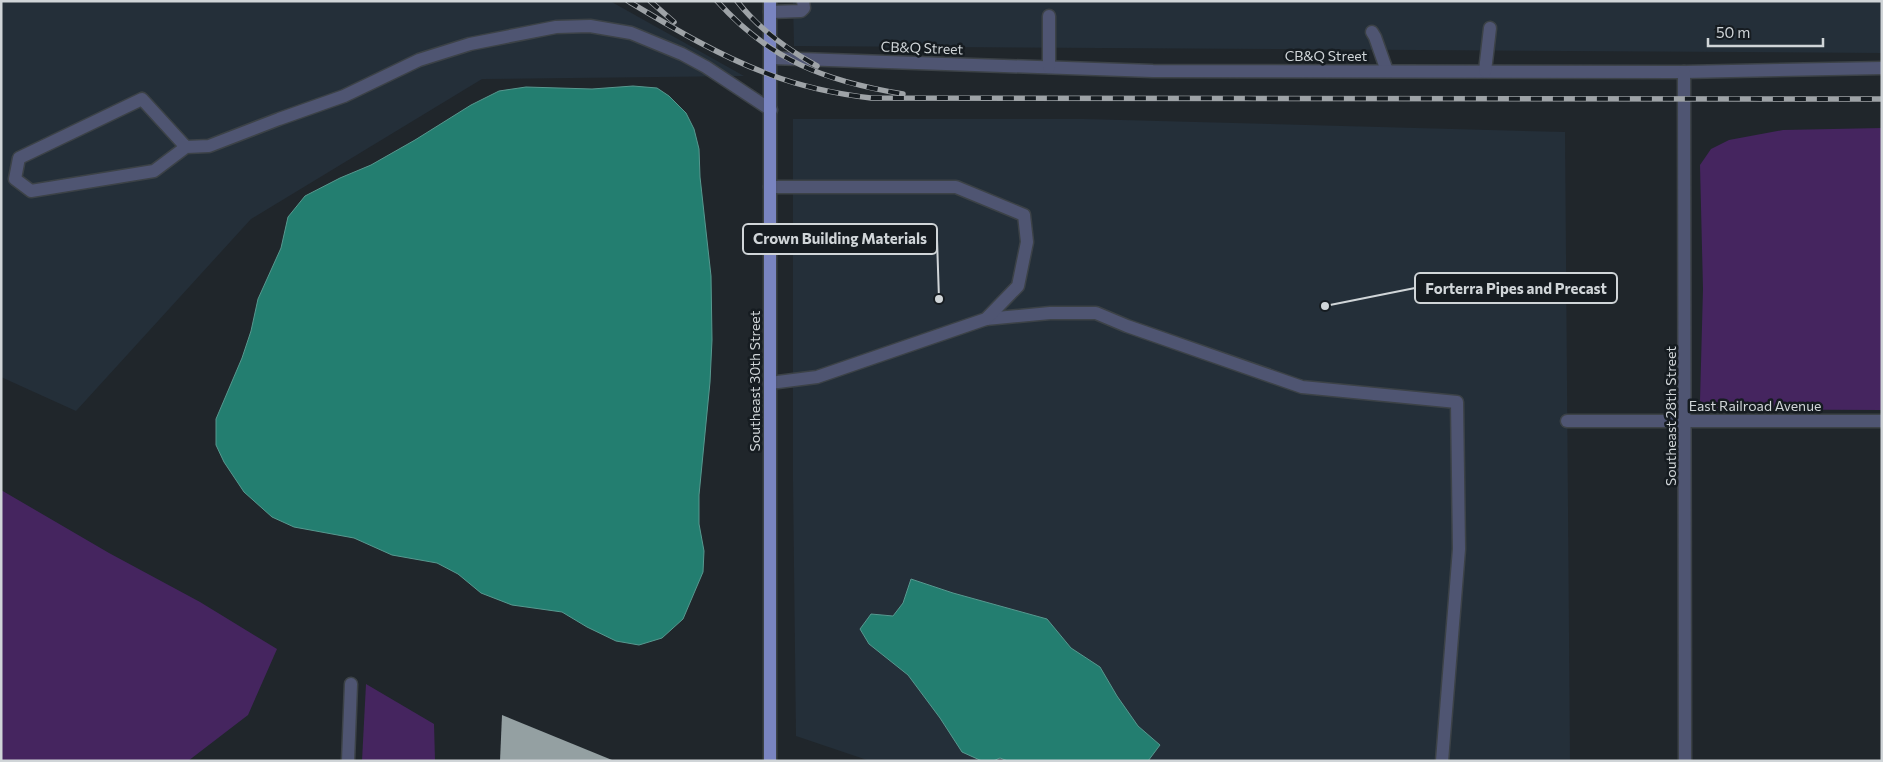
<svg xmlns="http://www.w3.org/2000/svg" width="1883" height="762" font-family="Commissioner,sans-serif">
<rect width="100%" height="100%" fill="#20262b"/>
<g fill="#242f39">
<polygon points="1,1 610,1 744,76 482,79 251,219 76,411 1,377"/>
<polygon points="793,1 1882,1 1882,53 794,46"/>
<polygon points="793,119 1084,119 1565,132 1570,761 870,761 796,736 793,479"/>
</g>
<g fill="#45255f">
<polygon points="1882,128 1882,410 1713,409 1700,401 1703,289 1700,165 1711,149 1729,140 1783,130"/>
<polygon points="1,490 109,553 200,602 277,649 248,715 188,761 1,760"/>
<polygon points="366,684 434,724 435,761 362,761"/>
</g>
<g fill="#237e70" stroke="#57988f">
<polygon points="633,86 657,88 669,96 686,113 694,129 699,149 700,177 711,276 712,340 710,382 699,495 699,524 704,551 703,572 683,619 662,638 639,645 616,641 587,627 562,612 512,605 481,593 458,574 437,563 392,555 354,538 294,527 272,517 244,492 224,462 216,445 216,419 242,358 251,331 258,299 281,248 288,217 305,196 340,178 371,165 415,140 471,105 499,91 526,87 592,89"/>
<polygon points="911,579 953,593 1047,619 1071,648 1100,667 1117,696 1138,726 1160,745 1148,761 1008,761 1000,758 993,761 982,761 962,752 940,718 908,675 869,644 860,629 871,614 893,616 903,603"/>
</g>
<polygon fill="#94a0a2" points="502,715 612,760 612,761 500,761"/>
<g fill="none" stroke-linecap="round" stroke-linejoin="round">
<g stroke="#3c4247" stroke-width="15">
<g id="minor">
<polyline points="770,12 801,11 804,8 803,1"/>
<polyline points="1372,32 1375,37 1387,71"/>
<polyline points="771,58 1153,71 1684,72 1882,68"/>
<polyline points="1049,67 1049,16"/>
<polyline points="1485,71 1490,28"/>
<polyline points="1684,72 1685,761"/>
<polyline points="186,147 154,171 31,191 15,179 19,158 142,99 186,147 209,146 279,119 344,96 419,60 470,44 556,27 590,26 631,33 682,54 706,67 771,110"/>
<polyline points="986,319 1050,313 1096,313 1127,326 1302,387 1457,402 1459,549 1442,761"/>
<polyline points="770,383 817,377 986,319 1018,286 1027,242 1024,215 956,187 770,187"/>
<polyline points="1567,421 1882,421"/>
<polyline points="348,761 351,684"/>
</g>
</g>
<g stroke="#3c4247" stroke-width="15">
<polyline id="major" points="770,761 770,1"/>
</g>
<use href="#minor" stroke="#4f5572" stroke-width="12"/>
<use href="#major" stroke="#7984c0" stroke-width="12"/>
<g stroke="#9ea3a7" stroke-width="5.5">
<g id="rail">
<path d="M628,1C673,28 721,57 771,75C803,87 837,94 871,98L1882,99"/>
<polyline points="650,1 674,22"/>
<path d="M717,1C771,61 825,81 903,94"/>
<path d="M737,1C758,28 788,50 817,66"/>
</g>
</g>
<use href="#rail" stroke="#161c21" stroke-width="4" stroke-dasharray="11" stroke-linecap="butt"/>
</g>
<g text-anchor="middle" stroke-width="5" stroke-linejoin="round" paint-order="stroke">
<g font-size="14" fill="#d0d5d8" stroke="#161c21">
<text transform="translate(922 48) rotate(2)" y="5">CB&amp;Q Street</text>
<text x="1326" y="61">CB&amp;Q Street</text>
<text transform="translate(755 381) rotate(-90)" y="5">Southeast 30th Street</text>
<text x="1755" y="411">East Railroad Avenue</text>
<text transform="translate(1671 416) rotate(-90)" y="5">Southeast 28th Street</text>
</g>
</g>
<path fill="none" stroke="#d0d5d8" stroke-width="2" d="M939 299L937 239M1325 306L1415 288"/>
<g fill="#d0d5d8" stroke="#161c21" stroke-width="2">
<circle cx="939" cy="299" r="5"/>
<circle cx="1325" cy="306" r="5"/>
</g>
<g fill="#161c21" stroke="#d0d5d8" stroke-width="2">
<rect x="743" y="224" width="194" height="30" rx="5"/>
<rect x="1415" y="273" width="202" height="30" rx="5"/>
</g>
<g font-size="15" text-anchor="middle" font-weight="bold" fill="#d0d5d8">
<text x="840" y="244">Crown Building Materials</text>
<text x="1516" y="294">Forterra Pipes and Precast</text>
</g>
<rect width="1883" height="762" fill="none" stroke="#d0d5d8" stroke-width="5"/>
<path d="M1708 38v8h115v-8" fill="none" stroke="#d0d5d8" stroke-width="2.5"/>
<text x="1716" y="38" font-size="15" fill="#d0d5d8" stroke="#161c21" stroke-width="4" paint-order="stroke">50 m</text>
</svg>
